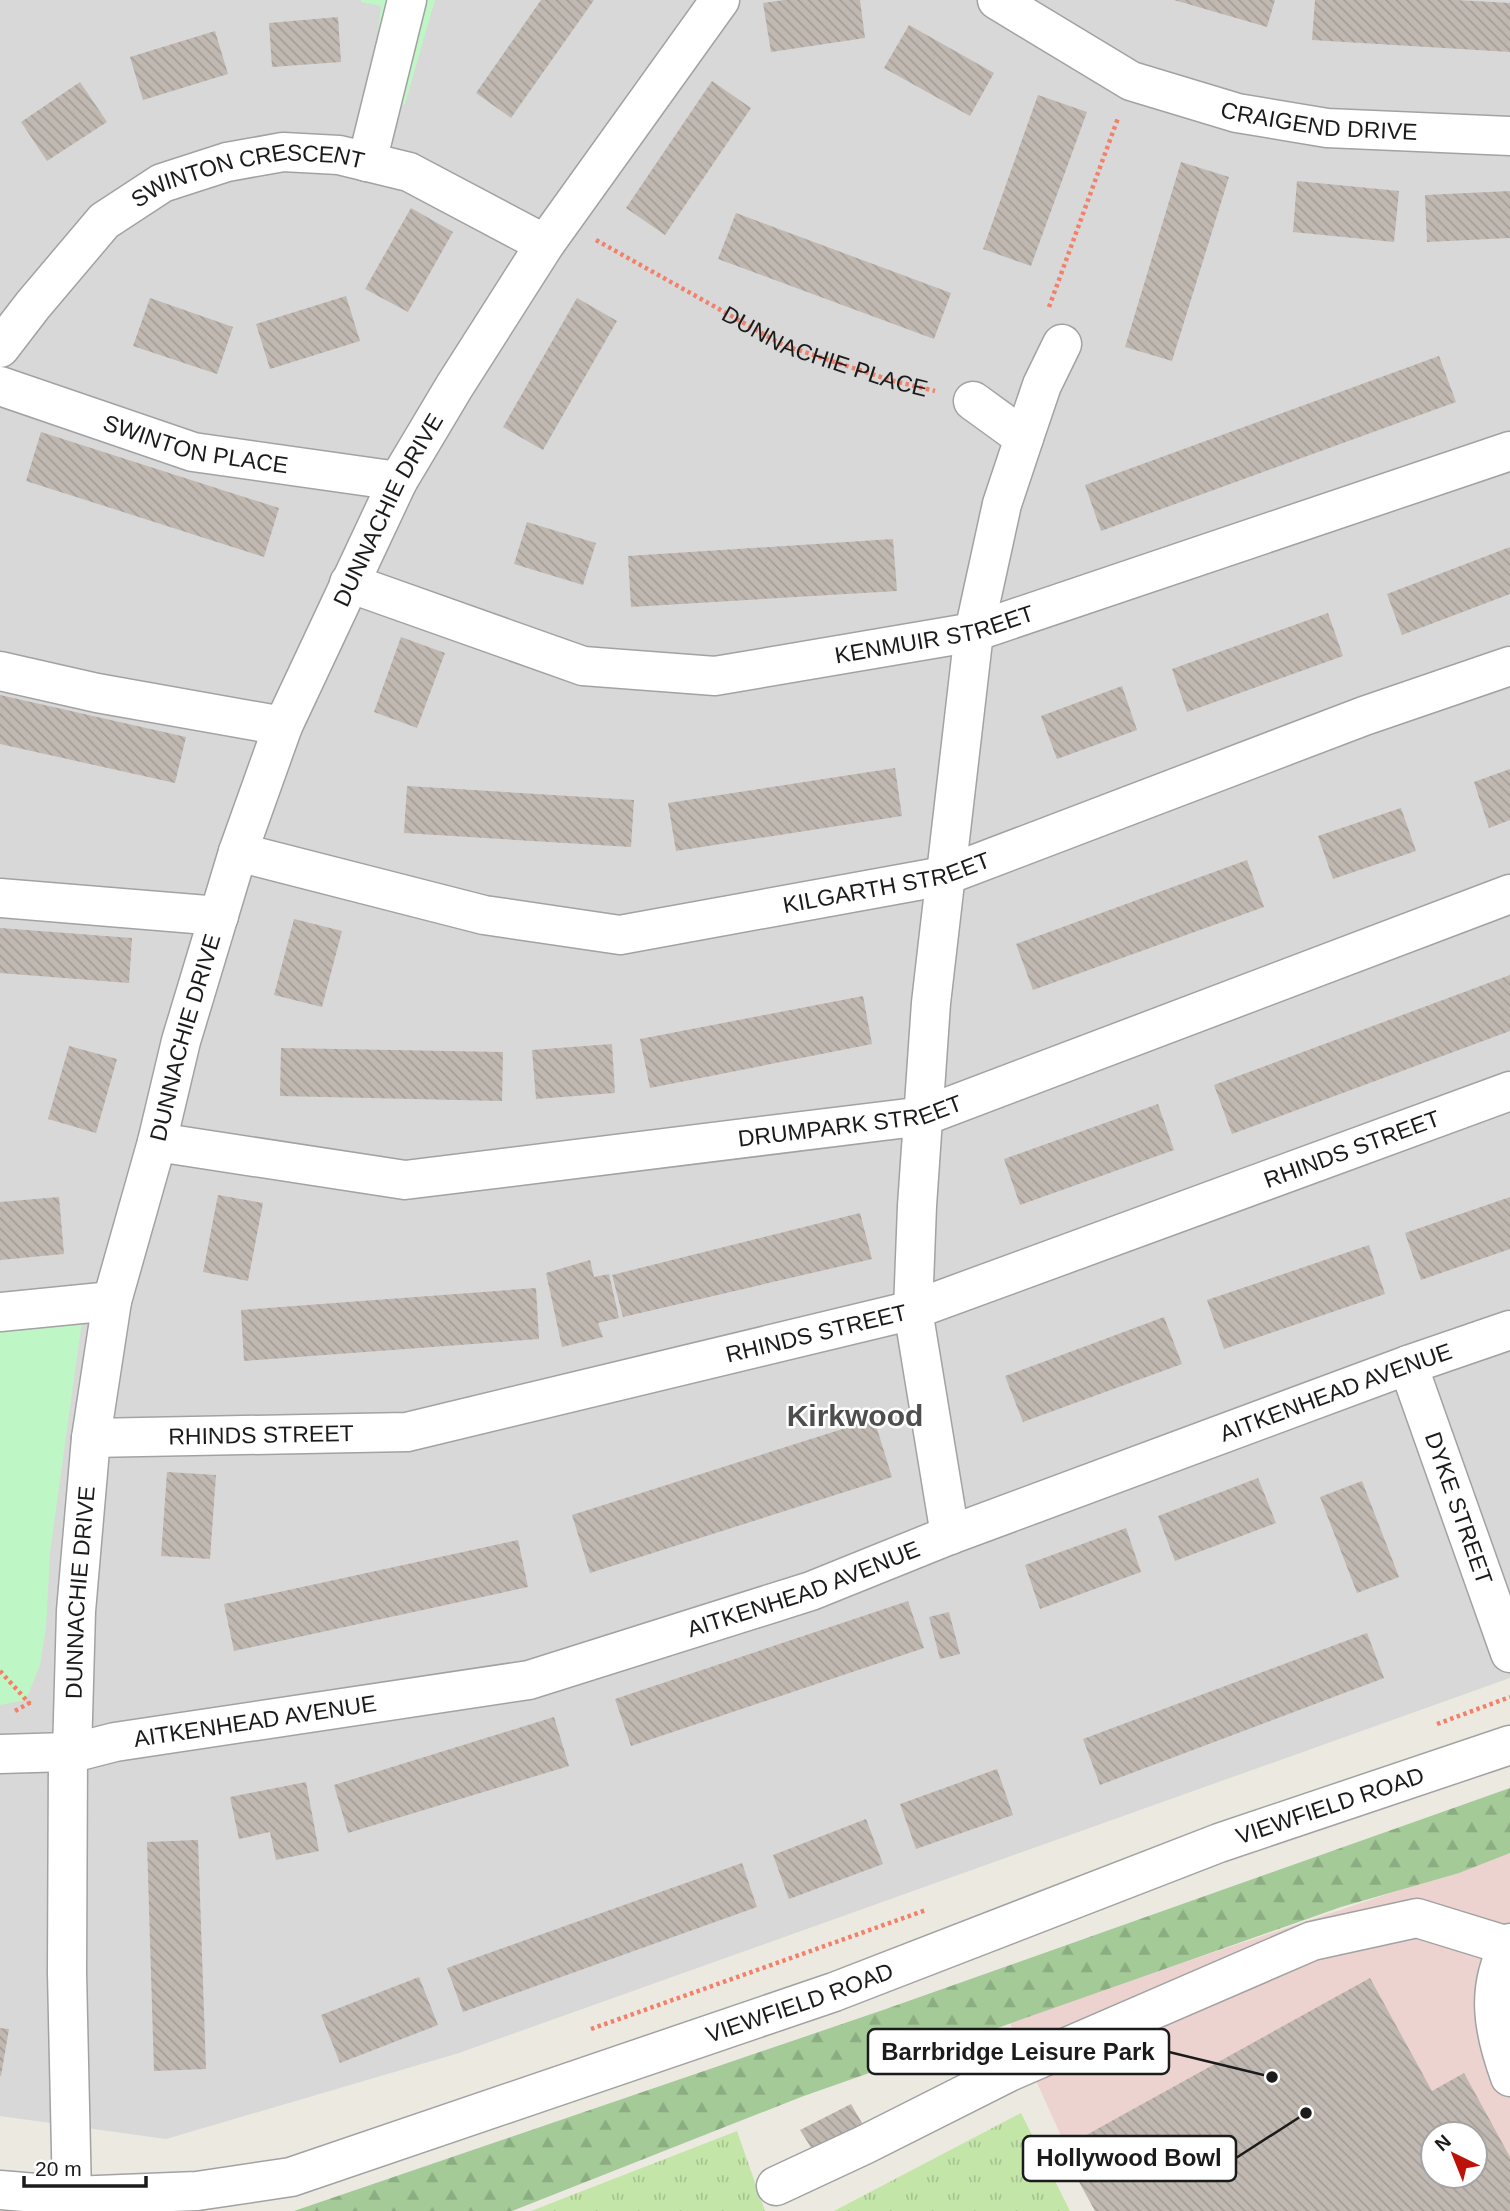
<svg xmlns="http://www.w3.org/2000/svg" width="1510" height="2211" font-family="Arial,sans-serif">
<defs>
<pattern id="grass-tufts" width="24" height="20" patternUnits="userSpaceOnUse" patternTransform="scale(1.75)"><rect width="24" height="20" fill="#c3e5a8"/><path d="M3 7l-1-3M5 7V3M7 7l1-3M15 17l-1-3M17 17v-4M19 17l1-3" fill="none" stroke="#a7c490"/></pattern>
<pattern id="forest-firs" width="22" height="20" patternUnits="userSpaceOnUse" patternTransform="scale(1.75)"><rect width="22" height="20" fill="#a3ca97"/><path d="M5 1l3.5 6h-7zM16 11l3.5 6h-7z" fill="#8cad82"/></pattern>
<pattern id="building-back-hatch" width="6" height="6" patternUnits="userSpaceOnUse" patternTransform="scale(1.75)"><rect width="6" height="6" fill="#c0b8b1"/><path d="M-1 5l2 2M0 0l6 6M5-1l2 2" fill="none" stroke="#a49e98"/></pattern>
</defs>
<rect width="100%" height="100%" fill="#ece9e1"/>
<polygon fill="#d9d8d8" points="0,0 1510,0 1510,1678 459,2053 166,2139 0,2116"/>
<path fill="#edd3d0" fill-rule="evenodd" d="M1510,1853V2211H1095L1009,2021ZM1433,2134H1475V2176H1433Z"/>
<g fill="url(#grass-tufts)">
<polygon points="1021,2113 1070,2211 834,2211"/>
<polygon points="737,2131 765,2211 531,2211"/>
</g>
<polygon fill="url(#forest-firs)" points="1510,1788 1510,1853 1459,1873 1341,1907 801,2097 512,2211 294,2211 883,2010"/>
<g fill="#bef6c5">
<polygon points="361,0 435,0 405,104 368,113 381,6 361,2"/>
<polygon points="82,1321 50,1553 46,1628 40,1665 26,1700 0,1705 0,1331 7,1322"/>
</g>
<g fill="url(#building-back-hatch)" fill-rule="evenodd">
<polygon points="541,0 594,0 511,118 476,93"/>
<polygon points="784,0 860,0 865,38 771,52 763,3"/>
<polygon points="1174,0 1275,0 1267,27"/>
<polygon points="1315,0 1456,0 1510,3 1510,52 1312,40"/>
<polygon points="338,17 341,62 272,67 269,23"/>
<polygon points="909,25 994,73 970,116 884,68"/>
<polygon points="215,31 228,74 143,100 130,57"/>
<polygon points="712,81 751,108 665,235 626,208"/>
<polygon points="80,82 107,122 47,161 21,122"/>
<polygon points="1038,95 1087,112 1031,266 983,249"/>
<polygon points="1181,162 1229,177 1172,361 1125,347"/>
<polygon points="1297,181 1399,191 1394,242 1293,232"/>
<polygon points="1510,191 1510,238 1427,242 1425,195"/>
<polygon points="411,208 453,232 408,312 365,289"/>
<polygon points="736,213 951,293 934,339 718,259"/>
<polygon points="346,296 360,341 270,369 256,324"/>
<polygon points="150,298 233,327 217,374 133,346"/>
<polygon points="577,298 617,321 543,450 503,427"/>
<polygon points="1439,356 1456,402 1101,531 1085,485"/>
<polygon points="41,432 279,508 264,557 26,481"/>
<polygon points="527,522 596,543 583,585 514,564"/>
<polygon points="893,539 897,591 631,607 628,556"/>
<polygon points="1510,547 1510,594 1402,635 1387,594"/>
<polygon points="1328,613 1343,656 1187,712 1172,669"/>
<polygon points="401,637 445,653 417,728 374,712"/>
<polygon points="1122,686 1137,730 1057,759 1041,716"/>
<polygon points="0,695 186,737 175,783 0,744"/>
<polygon points="895,768 902,816 676,851 668,803"/>
<polygon points="1510,769 1510,820 1489,828 1474,782"/>
<polygon points="407,786 634,800 631,847 404,833"/>
<polygon points="1401,808 1416,851 1333,879 1318,836"/>
<polygon points="1247,860 1264,907 1033,990 1016,944"/>
<polygon points="294,919 342,931 322,1007 274,995"/>
<polygon points="0,928 132,938 129,983 0,973"/>
<polygon points="1510,975 1510,1031 1232,1134 1214,1085"/>
<polygon points="863,996 872,1044 650,1088 640,1039"/>
<polygon points="612,1044 615,1093 536,1099 532,1050"/>
<polygon points="69,1046 117,1059 96,1133 48,1119"/>
<polygon points="281,1048 503,1052 502,1101 280,1096"/>
<polygon points="1158,1104 1174,1150 1020,1205 1004,1159"/>
<polygon points="218,1195 263,1203 248,1281 203,1272"/>
<polygon points="59,1197 64,1254 0,1260 0,1202"/>
<polygon points="1510,1197 1510,1249 1421,1280 1405,1233"/>
<polygon points="860,1213 872,1259 623,1317 612,1275"/>
<polygon points="1369,1245 1385,1294 1224,1349 1207,1300"/>
<polygon points="590,1260 594,1277 609,1274 619,1318 598,1323 603,1337 562,1347 546,1273"/>
<polygon points="536,1288 539,1339 244,1361 241,1310"/>
<polygon points="1164,1317 1182,1364 1023,1422 1005,1376"/>
<polygon points="874,1419 892,1477 590,1573 572,1515"/>
<polygon points="167,1472 216,1475 210,1559 161,1556"/>
<polygon points="1258,1478 1276,1523 1175,1561 1158,1516"/>
<polygon points="1362,1481 1399,1577 1357,1593 1320,1497"/>
<polygon points="1126,1528 1141,1572 1040,1609 1025,1565"/>
<polygon points="518,1540 528,1587 234,1651 224,1604"/>
<polygon points="908,1601 924,1648 631,1746 615,1699"/>
<polygon points="949,1612 960,1654 940,1659 929,1617"/>
<polygon points="1367,1633 1384,1678 1100,1785 1083,1739"/>
<polygon points="554,1717 569,1766 348,1833 334,1785"/>
<polygon points="997,1769 1013,1815 916,1849 900,1804"/>
<polygon points="306,1782 319,1851 276,1860 270,1832 239,1839 230,1797"/>
<polygon points="866,1819 883,1864 789,1899 773,1855"/>
<polygon points="198,1840 206,2069 154,2071 147,1842"/>
<polygon points="742,1863 757,1907 463,2012 447,1968"/>
<polygon points="419,1977 438,2025 340,2063 321,2015"/>
<path d="M1370,1978L1432,2091L1464,2073L1510,2157V2211H1095L1061,2149ZM1433,2134H1475V2176H1433Z"/>
<polygon points="0,2028 9,2029 1,2076 0,2076"/>
<polygon points="851,2104 866,2130 817,2157 800,2130"/>
</g>
<g fill="none" stroke-linecap="round" stroke-linejoin="round">
<g stroke="#a2a2a2" stroke-width="41">
<g id="minor">
<path id="s2" d="M997,0L1131,81L1237,113L1327,128L1510,136"/>
<polyline points="367,162 407,0"/>
<path id="s3" d="M0,348L33,305L104,221L162,183L227,162L283,152L339,155L409,172L545,244"/>
<path id="s4" d="M0,386L193,452L398,481"/>
<polyline points="1024,438 1042,385 1062,344"/>
<path id="s5" d="M349,583L583,666L715,676L974,632L1510,451"/>
<polyline points="0,671 97,693 283,726"/>
<path id="s6" d="M238,852L484,915L620,935L944,876L1364,716L1510,666"/>
<polyline points="0,898 219,916"/>
<path id="s7" d="M157,1142L405,1180L924,1116L1510,894"/>
<polyline points="0,1312 112,1301"/>
<path id="s8" d="M1408,1365L1510,1653"/>
<path id="s9" d="M91,1438L407,1432L913,1310L1510,1091"/>
<polyline points="950,1535 913,1310 917,1206 931,1003 974,632 1002,504 1024,438 973,401"/>
<path id="s10" d="M72,1753L115,1742L529,1680L811,1591L950,1535L1408,1365L1510,1330"/>
<polyline points="0,1754 68,1752"/>
<path d="M1510,1943C1485,1989 1493,2030 1510,2077"/>
<polyline points="776,2186 864,2145 1009,2072 1312,1941 1417,1918 1508,1946"/>
<path id="s11" d="M0,2190L72,2196L197,2191L291,2177L834,1992L1219,1843L1510,1745"/>
<path id="s12" d="M72,2196L67,1973L68,1752L72,1753L76,1611L91,1438L112,1301L157,1142L181,1041L238,852L283,726L398,481L454,387L545,244L720,0"/>
</g>
</g>
<g stroke="#f3806b" stroke-width="4.5" stroke-dasharray="3.5 3.5" stroke-linecap="butt">
<path id="s1" d="M596,240L783,345L890,380L935,391"/>
<polyline points="1049,307 1118,118"/>
<polyline points="0,1671 30,1704"/>
<polyline points="15,1711 31,1702"/>
<polyline points="1437,1724 1510,1697"/>
<polyline points="591,2029 926,1910"/>
</g>
<use href="#minor" stroke="#fff" stroke-width="38"/>
</g>
<g text-anchor="middle" stroke-width="5" stroke-linejoin="round" paint-order="stroke">
<g font-size="23" fill="#1b1b1b" stroke="#fff">
<text dy="8" stroke="none"><textPath href="#s2" startOffset="350">CRAIGEND DRIVE</textPath></text>
<text dy="8" stroke="none"><textPath href="#s3" startOffset="320">SWINTON CRESCENT</textPath></text>
<text dy="8" stroke="none"><textPath href="#s1" startOffset="256">DUNNACHIE PLACE</textPath></text>
<text dy="8" stroke="none"><textPath href="#s4" startOffset="205">SWINTON PLACE</textPath></text>
<text dy="8" stroke="none"><textPath href="#s12" startOffset="1743">DUNNACHIE DRIVE</textPath></text>
<text dy="8" stroke="none"><textPath href="#s5" startOffset="604">KENMUIR STREET</textPath></text>
<text dy="8" stroke="none"><textPath href="#s6" startOffset="663">KILGARTH STREET</textPath></text>
<text dy="8" stroke="none"><textPath href="#s12" startOffset="1176">DUNNACHIE DRIVE</textPath></text>
<text dy="8" stroke="none"><textPath href="#s7" startOffset="700">DRUMPARK STREET</textPath></text>
<text dy="8" stroke="none"><textPath href="#s9" startOffset="1304">RHINDS STREET</textPath></text>
<text dy="8" stroke="none"><textPath href="#s9" startOffset="737">RHINDS STREET</textPath></text>
<text dy="8" stroke="none"><textPath href="#s10" startOffset="1320">AITKENHEAD AVENUE</textPath></text>
<text dy="8" stroke="none"><textPath href="#s9" startOffset="170">RHINDS STREET</textPath></text>
<text dy="8" stroke="none"><textPath href="#s8" startOffset="152">DYKE STREET</textPath></text>
<text dy="8" stroke="none"><textPath href="#s10" startOffset="752">AITKENHEAD AVENUE</textPath></text>
<text dy="8" stroke="none"><textPath href="#s12" startOffset="609">DUNNACHIE DRIVE</textPath></text>
<text dy="8" stroke="none"><textPath href="#s10" startOffset="186">AITKENHEAD AVENUE</textPath></text>
<text dy="8" stroke="none"><textPath href="#s11" startOffset="1396">VIEWFIELD ROAD</textPath></text>
<text dy="8" stroke="none"><textPath href="#s11" startOffset="830">VIEWFIELD ROAD</textPath></text>
</g>
<g font-size="30" font-weight="bold" fill="#4e4e4e" stroke="#fff">
<text x="855" y="1426">Kirkwood</text>
</g>
</g>
<path fill="none" stroke="#1b1b1b" stroke-width="2.5" d="M1272 2077L1169 2052M1306 2113L1236 2158"/>
<g fill="#1b1b1b" stroke="#fff" stroke-width="2.5">
<circle cx="1272" cy="2077" r="7"/>
<circle cx="1306" cy="2113" r="7"/>
</g>
<g fill="#fff" stroke="#1b1b1b" stroke-width="2.5">
<rect x="868" y="2029" width="301" height="45" rx="7"/>
<rect x="1023" y="2136" width="213" height="45" rx="7"/>
</g>
<g font-size="24" text-anchor="middle" font-weight="bold" fill="#1b1b1b">
<text x="1018" y="2060">Barrbridge Leisure Park</text>
<text x="1129" y="2166">Hollywood Bowl</text>
</g>
<g transform="translate(1454 2155) rotate(317)"><circle r="33" fill="#ffffff" stroke="#a4a4a4" stroke-width="2"/>
<path d="M0-5L12 26L0 18L-12 26Z" fill="#bd1209"/>
<text y="-10" font-size="19" font-weight="bold" text-anchor="middle" fill="#1b1b1b">N</text>
</g>
<path d="M24 2176v10h122v-10" fill="none" stroke="#1b1b1b" stroke-width="3.5"/>
<text x="35" y="2176" font-size="21" fill="#1b1b1b" stroke="#ffffff" stroke-width="5" paint-order="stroke">20 m</text>
</svg>
